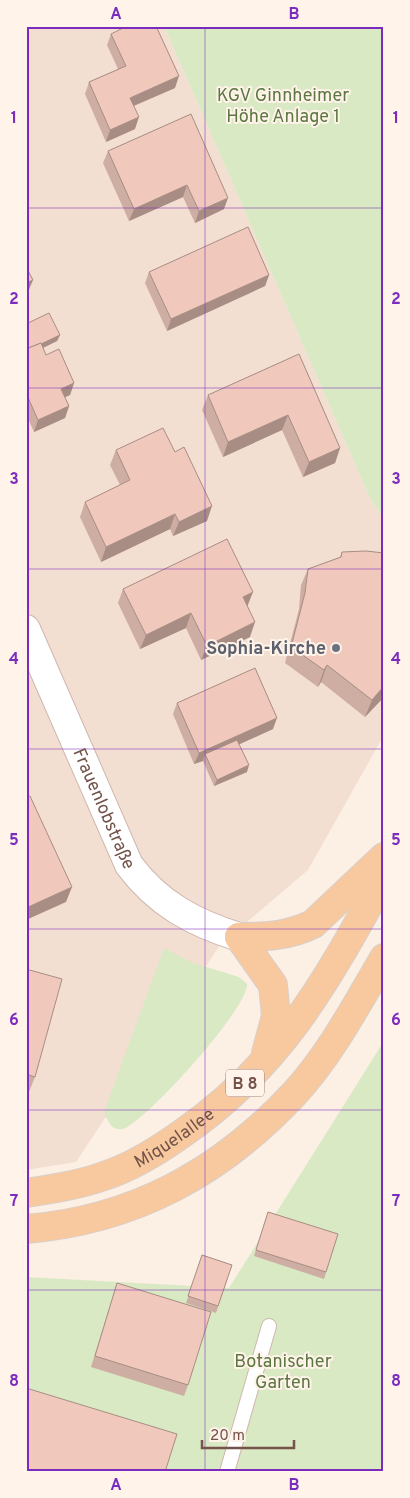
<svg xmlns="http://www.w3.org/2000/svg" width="410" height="1498" font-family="Overpass,sans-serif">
<rect width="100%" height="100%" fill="#fcefe4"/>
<polygon fill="#f3dfd2" points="26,26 164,26 369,496 384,519 384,735 308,870 220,945 76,1162 26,1170"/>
<g fill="#d8e9c3">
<polygon points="164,26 384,26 384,519 369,496"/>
<path d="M164,948L193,963L239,977L247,984C249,1007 149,1118 125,1128C113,1133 108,1122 104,1112Z"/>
<polygon points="384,1041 384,1472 26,1472 26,1277 229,1288"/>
</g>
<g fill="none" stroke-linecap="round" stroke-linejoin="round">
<g stroke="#cfb7ae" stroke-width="16">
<polyline id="service" points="227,1472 269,1326"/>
</g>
<g stroke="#cfb7ae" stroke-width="30">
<g id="minor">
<path id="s1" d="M26,629L129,865C158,904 194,923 239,937"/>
</g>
</g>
<g stroke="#d8cfcc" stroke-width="30">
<g id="primary">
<path d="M239,937C265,937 289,936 313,924L384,857"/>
<polyline points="239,937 273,985 276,1016 266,1053"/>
<path id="s2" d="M26,1193C52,1189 79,1185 104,1176C132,1167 156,1152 180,1135C281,1066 326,982 384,877"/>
<path d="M26,1229C134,1220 220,1173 294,1094C330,1055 357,1004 384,958"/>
</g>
</g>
<use href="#service" stroke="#fff" stroke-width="14"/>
<use href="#minor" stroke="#fff" stroke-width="28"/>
<use href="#primary" stroke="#f8c99e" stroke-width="28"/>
</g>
<g fill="#ceada2">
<polygon points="111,34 175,88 134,106 135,129 106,142 85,94 89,82 118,69 107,45"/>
<polygon points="191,114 224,209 195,223 183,197 129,221 103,163 108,151"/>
<polygon points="149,272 269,275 265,286 167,331 145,283"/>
<polygon points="26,321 28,323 60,335 57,341 43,348 46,355 74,383 70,395 65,397 69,406 65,418 34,432 26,414"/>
<polygon points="299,354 340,448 335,463 303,477 282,430 223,457 202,410 208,395"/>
<polygon points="116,450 207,521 173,536 170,529 101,562 80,517 85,502 120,485 110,465"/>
<polygon points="342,552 384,697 365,717 321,682 318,687 285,663 299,609 301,585 308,569 340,557"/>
<polygon points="123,589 248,606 250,637 201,660 186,628 140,649 118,603"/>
<polygon points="177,703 273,729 239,744 247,772 214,786 203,761 194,764 173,714"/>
<polygon points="26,969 35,1077 29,1092 26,1091"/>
<polygon points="268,1212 338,1234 324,1279 254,1256"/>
<polygon points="202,1255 232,1265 216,1313 186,1303"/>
<polygon points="117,1283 188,1385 184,1396 91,1367"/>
</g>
<g fill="#a88d84">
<polygon points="179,76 175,88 126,109 130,98"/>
<polygon points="139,117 135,129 106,142 110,130"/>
<polygon points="187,185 183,197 129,221 134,209"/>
<polygon points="228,198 224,209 195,223 199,211"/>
<polygon points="269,275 265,286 167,331 171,319"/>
<polygon points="33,280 28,292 26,293 26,283"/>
<polygon points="60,335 57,341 26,356 26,351"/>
<polygon points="74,383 70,395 57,401 61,389"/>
<polygon points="69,406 65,418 34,432 38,420"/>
<polygon points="288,415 282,430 223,457 228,442"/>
<polygon points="340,448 335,463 303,477 309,462"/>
<polygon points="212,506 207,521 173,536 179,522"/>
<polygon points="175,514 170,529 101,562 106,547"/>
<polygon points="253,592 247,607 243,597"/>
<polygon points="191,613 186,628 140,649 146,635"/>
<polygon points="255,622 250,637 201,660 207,646"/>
<polygon points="327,665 321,682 318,687 324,670"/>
<polygon points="384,686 384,697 365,717 372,700"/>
<polygon points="277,718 273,729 207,759 205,754 203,761 194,764 199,753"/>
<polygon points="249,765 247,772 214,786 217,780"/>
<polygon points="72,887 66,902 26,920 26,908"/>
</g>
<g fill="#f0c9bc" stroke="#a88d84">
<polygon points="127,26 156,26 179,76 130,98 139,117 110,130 89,82 126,66 111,34"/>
<polygon points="191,114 228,198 199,211 187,185 134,209 108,151"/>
<polygon points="248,227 269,275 171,319 149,272"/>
<polygon points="26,267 33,280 26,283"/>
<polygon points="49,313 60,335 41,344 41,343 26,349 26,321 28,323"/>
<polygon points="41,343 46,355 59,349 74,383 61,389 69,406 38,420 26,393 26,349"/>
<polygon points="299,354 340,448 309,462 288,415 228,442 208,395"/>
<polygon points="163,428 175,452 184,447 212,506 179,522 175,514 106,547 85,502 130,480 116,450"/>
<polygon points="227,539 253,592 243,597 255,622 207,646 191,613 146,635 123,589"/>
<polygon points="366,551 384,553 384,686 372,700 327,665 324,670 291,647 305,593 308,569 341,557 342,552"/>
<polygon points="255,668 277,718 199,753 177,703"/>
<polygon points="237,740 249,765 217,780 205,754"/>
<polygon points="30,796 72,887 26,908 26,797"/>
<polygon points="26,969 62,979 35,1077 26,1074"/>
<polygon points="268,1212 338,1234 326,1272 256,1250"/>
<polygon points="202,1255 232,1265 218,1306 188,1296"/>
<polygon points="117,1283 211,1312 188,1385 95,1356"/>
<polygon points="26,1388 177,1434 165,1472 26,1472"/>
</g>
<path fill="none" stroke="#7b2cbf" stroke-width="1" stroke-opacity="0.55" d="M205,26V1472M26,208H384M26,388H384M26,569H384M26,749H384M26,929H384M26,1110H384M26,1290H384"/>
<circle fill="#6b7280" stroke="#fff3ea" stroke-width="2" cx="336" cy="648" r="5"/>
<g text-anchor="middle" stroke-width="4" stroke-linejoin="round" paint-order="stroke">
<rect fill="#fff3ea" stroke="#9d837a" stroke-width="1" x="226" y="1069.5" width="38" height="27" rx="4"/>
<g font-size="16" font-weight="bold" fill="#73534a">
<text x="245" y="1089">B 8</text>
</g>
<g font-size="18" fill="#5b7842" stroke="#fff3ea">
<text x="283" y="101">KGV Ginnheimer<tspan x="283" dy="21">Höhe Anlage 1</tspan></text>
<text x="283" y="1367">Botanischer<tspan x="283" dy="21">Garten</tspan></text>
</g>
<g font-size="18" font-weight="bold" fill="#5b616d" stroke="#fff3ea" text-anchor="end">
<text x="326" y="654">Sophia-Kirche</text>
</g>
<g font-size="18" fill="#73534a" stroke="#fff3ea">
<text dy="6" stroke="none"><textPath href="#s1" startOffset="196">Frauenlobstraße</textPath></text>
<text dy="6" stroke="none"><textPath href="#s2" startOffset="160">Miquelallee</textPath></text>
</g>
</g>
<rect width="410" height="1498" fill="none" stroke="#fff3ea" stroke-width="55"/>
<path d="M202 1440v8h92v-8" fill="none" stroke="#73534a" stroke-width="2.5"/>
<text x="210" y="1440" font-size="15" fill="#73534a" stroke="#fff3ea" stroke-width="4" paint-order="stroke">20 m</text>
<rect x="28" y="28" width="354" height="1442" fill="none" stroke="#7b2cbf" stroke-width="2"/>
<g font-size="16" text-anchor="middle" font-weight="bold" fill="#7b2cbf">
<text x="116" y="19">A</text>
<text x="294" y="19">B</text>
<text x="14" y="123">1</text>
<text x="396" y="123">1</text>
<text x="14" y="304">2</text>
<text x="396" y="304">2</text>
<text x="14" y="484">3</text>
<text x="396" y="484">3</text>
<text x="14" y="664">4</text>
<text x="396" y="664">4</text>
<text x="14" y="845">5</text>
<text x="396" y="845">5</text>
<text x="14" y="1025">6</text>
<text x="396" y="1025">6</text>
<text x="14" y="1206">7</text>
<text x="396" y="1206">7</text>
<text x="14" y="1386">8</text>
<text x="396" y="1386">8</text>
<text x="116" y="1490">A</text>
<text x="294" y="1490">B</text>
</g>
</svg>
